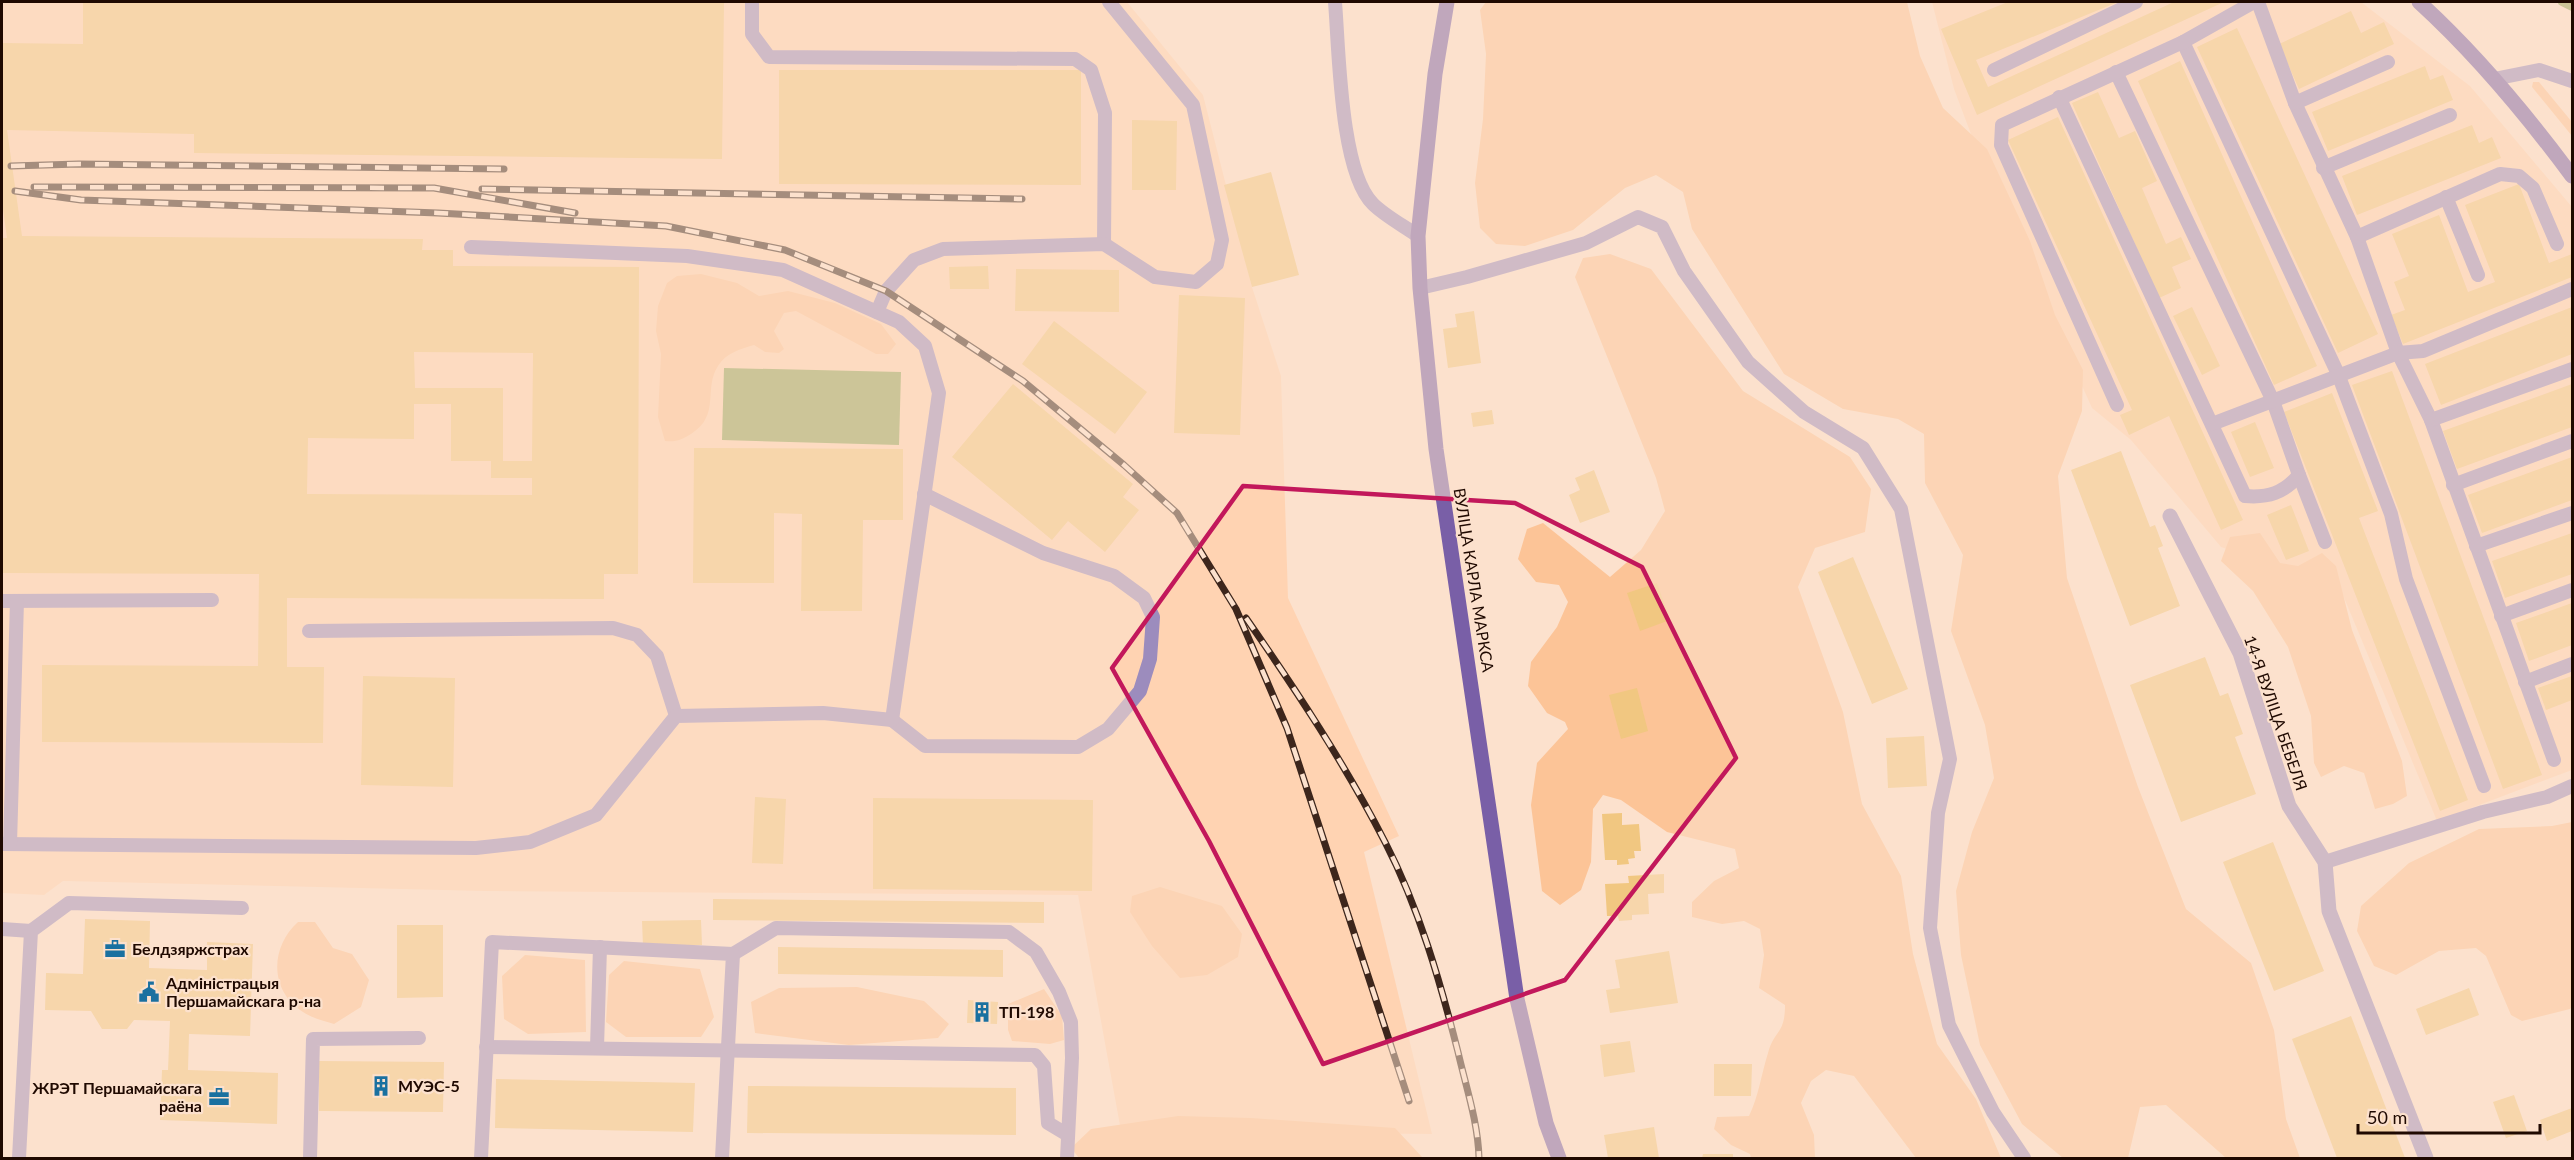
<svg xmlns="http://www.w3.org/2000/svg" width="2574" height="1160" font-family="Lato,sans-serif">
<rect width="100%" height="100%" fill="#fce1cd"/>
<g fill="#ffd3b2">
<polygon points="2,2 1127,2 1203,95 1252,287 1281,376 1288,598 1399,836 1364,852 1432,1134 1121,1131 1078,895 484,891 63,881 44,895 2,893"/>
<polygon points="1932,2 2361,2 2470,86 2572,207 2572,770 2437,821 2340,588 2221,547 2131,440 2092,408 1983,166 1954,89"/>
</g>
<g fill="#fcc497">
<polygon points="1486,2 1907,2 1920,56 1943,108 1987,149 2030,241 2055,315 2083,370 2082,411 2058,476 2067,578 2138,787 2186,909 2251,963 2274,1030 2286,1119 2300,1158 2226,1158 2166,1105 2140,1107 2128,1158 2063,1158 2022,1124 1980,1045 1961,955 1956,891 1972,832 1994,778 1985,725 1951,631 1963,555 1925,483 1924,434 1898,419 1843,409 1784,374 1692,229 1683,192 1656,175 1625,188 1573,230 1525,246 1496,244 1480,228 1475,183 1483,119 1486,54 1480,10"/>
<polygon points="2533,82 2539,82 2572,122 2572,136 2532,87"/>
<path d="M1610,254L1651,269L1743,391L1850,457L1871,489L1865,532L1815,548L1798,587L1843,712L1862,804L1901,876L1913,954L1937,1044L1976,1099L2001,1158H1916L1854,1076L1826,1070L1811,1081L1801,1103L1814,1135L1815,1158H1751L1750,1154L1731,1145L1714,1129L1717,1117L1749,1116C1759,1095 1761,1075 1768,1053C1774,1030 1785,1035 1785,1005L1759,988L1764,955L1760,929L1744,921L1722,924L1692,917V902L1714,881L1739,868L1735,849L1667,832L1621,800L1603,795L1593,809L1591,862L1581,890L1560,905L1542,891L1531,805L1537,763L1568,729L1565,722L1547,713L1528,686L1531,662L1557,627L1568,602L1559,585L1536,582L1518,559L1527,529L1543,523L1610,577L1641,550L1665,511L1656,478L1575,277L1583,258Z"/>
<path d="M701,274L737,283L759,296L788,291L835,303L881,324L896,344L888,354H876L796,311L784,313L774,331L784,349L779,353L765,352L754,345C740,349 726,353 718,366C703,389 721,415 691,434C681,440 677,442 665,441L658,417L661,354L656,331L658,306L667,283L677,276Z"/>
<polygon points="2260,533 2280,563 2298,566 2322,553 2336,566 2352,630 2402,761 2407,796 2393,804 2375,809 2364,773 2344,766 2321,777 2314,763 2311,716 2288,647 2253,591 2221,561 2230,537"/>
<polygon points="2572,822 2572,1007 2570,1009 2522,1021 2511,1015 2486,956 2476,948 2439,951 2396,975 2374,966 2357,931 2361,906 2409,863 2479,829 2552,826"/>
<polygon points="1160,887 1222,906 1242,934 1238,957 1207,975 1180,978 1152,946 1130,912 1132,896"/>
<path d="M298,922H315L333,948L352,954L369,980L361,1007L334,1024C324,1021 312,1018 303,1012C269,991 270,947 298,922Z"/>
<polygon points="525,955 585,960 586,1032 528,1034 504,1019 502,976"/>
<polygon points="624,961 700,969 714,1017 701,1037 626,1037 606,1022 609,975"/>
<polygon points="857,987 924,1001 949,1024 938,1038 849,1045 755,1033 751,1002 779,988"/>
<polygon points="1044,989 1062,1016 1064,1040 1050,1044 1012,1041 1008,1030 1008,1004"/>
<polygon points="1178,1116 1251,1118 1395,1128 1423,1158 1079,1158 1071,1148 1091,1129"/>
</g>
<polygon fill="#93a357" points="724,368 901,372 899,445 722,440"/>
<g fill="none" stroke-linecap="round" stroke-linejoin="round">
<polyline stroke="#93a357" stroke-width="8" points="2562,2 2572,7"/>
</g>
<g fill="#f1c781" fill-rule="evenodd">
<path d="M83,2H724L722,159L194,153V134L7,130L22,236L423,239L422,250H453V266L639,267L638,574H604V599L287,598V667H324L323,743L42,742V665L258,666L259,574L2,573V238H7L2,202V43L83,44ZM414,352L533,353L532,461H503V388H415ZM414,404H451V461H491V478H532V495L307,494L308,438L414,439Z"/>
<polygon points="2008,2 2118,2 1976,60 1988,87 2174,2 2224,2 1977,115 1941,29"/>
<polygon points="2351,11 2361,33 2384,22 2394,44 2299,89 2279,44"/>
<polygon points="2237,28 2378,334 2338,353 2197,47"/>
<polygon points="2180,61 2317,366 2274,385 2138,81"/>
<polygon points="2425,66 2430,80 2443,75 2453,100 2328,151 2312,112"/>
<polygon points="779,70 1081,70 1081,185 779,184"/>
<polygon points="2098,92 2119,138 2135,131 2157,181 2142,188 2166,244 2181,237 2191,259 2172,267 2181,288 2159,298 2072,103"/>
<polygon points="2058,117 2243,520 2221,530 2169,416 2129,435 2120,415 2132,410 2008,140"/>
<polygon points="1132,120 1177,121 1176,190 1132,190"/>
<polygon points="2472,125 2479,143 2492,137 2501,158 2357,215 2342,176"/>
<polygon points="1271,172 1299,275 1252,287 1224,185"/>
<polygon points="2519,184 2549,263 2572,254 2572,277 2403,344 2391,315 2405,310 2394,282 2409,276 2392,234 2439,215 2468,292 2495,282 2465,205"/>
<polygon points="988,266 989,289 950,289 949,267"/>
<polygon points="1016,269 1119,270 1119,312 1015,311"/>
<polygon points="1179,295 1245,298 1240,435 1174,433"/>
<polygon points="2192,307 2220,366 2202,375 2173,316"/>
<polygon points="2572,307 2572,354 2441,405 2425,364"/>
<polygon points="1474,311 1481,363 1448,368 1443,329 1457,327 1455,314"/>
<polygon points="1054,321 1147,392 1115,434 1022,364"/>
<polygon points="2392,371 2542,775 2503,789 2352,385"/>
<polygon points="1013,384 1133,484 1123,497 1139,510 1105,552 1068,521 1052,540 952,457"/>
<polygon points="2572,384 2572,427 2457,469 2443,431"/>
<polygon points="2332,393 2378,511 2359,518 2468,800 2440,811 2284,412"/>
<polygon points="1492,410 1494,424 1473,427 1471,413"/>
<polygon points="2255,422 2274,468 2250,477 2231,432"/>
<polygon points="694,448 903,449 903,520 863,520 862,611 801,611 802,514 774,513 774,583 693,583"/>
<polygon points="2121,451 2150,527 2155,525 2163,546 2158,548 2180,606 2130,626 2071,470"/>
<polygon points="2572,457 2572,500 2482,533 2468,495"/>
<polygon points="1594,470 1610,512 1580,523 1569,495 1580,490 1575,478"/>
<polygon points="2291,505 2309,551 2286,560 2267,515"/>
<polygon points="2572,533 2572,574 2505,598 2492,561"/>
<polygon points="1853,557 1908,689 1872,704 1818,572"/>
<polygon points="1657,583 1670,620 1640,631 1627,593"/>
<polygon points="2572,603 2572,645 2529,661 2516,623"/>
<polygon points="2205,657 2220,696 2228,693 2243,734 2235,737 2256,794 2181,822 2130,685"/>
<polygon points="363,676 455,678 453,787 361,785"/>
<polygon points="2572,676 2572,700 2546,710 2538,688"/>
<polygon points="1637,688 1648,731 1621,739 1609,695"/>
<polygon points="1924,736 1927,786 1888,788 1886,738"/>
<polygon points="755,797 786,799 783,864 752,863"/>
<polygon points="873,798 1093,800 1092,891 873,889"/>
<polygon points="1622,813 1622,825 1639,824 1641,851 1634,851 1635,858 1628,859 1629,864 1617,865 1617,860 1605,860 1602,814"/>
<polygon points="2273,842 2324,971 2274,991 2223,862"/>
<polygon points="1664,874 1664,893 1648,894 1649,914 1632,915 1632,920 1619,921 1618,916 1607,916 1605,884 1629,883 1628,876"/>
<polygon points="713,899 1044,902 1044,923 713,920"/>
<polygon points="85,919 150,921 149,968 207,970 207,942 253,944 250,1036 189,1034 188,1070 278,1073 277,1124 160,1120 162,1070 168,1070 170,1021 134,1020 127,1029 102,1029 91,1011 45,1010 46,973 83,974"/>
<polygon points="701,920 702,945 643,946 642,921"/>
<polygon points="397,925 443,925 443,997 397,998"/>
<polygon points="778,947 1003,950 1003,977 778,974"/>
<polygon points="1669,951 1678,1003 1610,1013 1606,990 1620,988 1615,960"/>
<polygon points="2469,988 2479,1015 2426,1035 2416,1009"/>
<polygon points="968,1000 998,1002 997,1024 967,1023"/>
<polygon points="2351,1016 2405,1158 2337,1158 2292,1039"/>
<polygon points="1630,1041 1635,1072 1604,1077 1600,1045"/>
<polygon points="319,1061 444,1062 443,1112 319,1111"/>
<polygon points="1714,1064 1752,1064 1751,1096 1714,1096"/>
<polygon points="496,1079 695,1083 693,1132 495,1128"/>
<polygon points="748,1086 1016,1088 1016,1135 747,1133"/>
<polygon points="2514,1095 2527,1131 2506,1138 2493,1102"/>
<polygon points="2572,1108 2572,1131 2547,1141 2540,1120"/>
<polygon points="1654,1127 1659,1158 1608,1158 1604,1135"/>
<polygon points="1703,1154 1733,1154 1733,1158 1702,1158"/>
</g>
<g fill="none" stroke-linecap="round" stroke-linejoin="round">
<g stroke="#9c8cbd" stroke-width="14">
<polyline points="752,2 752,34 769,57 1075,59 1091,70 1105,113 1104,244"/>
<path d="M1335,2C1339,49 1340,172 1373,204C1385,216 1404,226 1418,236"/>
<polyline points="2258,2 2295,103 2357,237 2398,353 2431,420 2554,760"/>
<polyline points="2183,42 2338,374 2391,514 2406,579 2484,786"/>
<polyline points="1994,70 2136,2"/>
<polyline points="2494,79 2539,70 2572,81"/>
<path d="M2059,97L2245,496C2268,498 2284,493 2299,475L2273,401L2116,72"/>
<polyline points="2295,103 2388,62"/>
<polyline points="2323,168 2450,115"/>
<polyline points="2446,197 2478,275"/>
<polyline points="2357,237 2500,174 2519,176 2533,188 2557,244"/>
<polyline points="1420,288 1467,277 1586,243 1638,217 1662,227 1684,271 1748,362 1804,412 1863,448 1901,509 1950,759 1938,813 1930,928 1949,1025 1993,1112 2024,1158"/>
<polyline points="877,312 886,291 914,260 943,249 1104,244 1155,277 1196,282 1217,264 1222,240 1193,105 1109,2"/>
<polyline points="2117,405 2001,145 2002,125 2183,42 2254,2"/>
<polyline points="2431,420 2572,369"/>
<polyline points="2212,424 2398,353 2423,351 2572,289"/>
<polyline points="2299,475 2325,542"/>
<polyline points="2453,485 2572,441"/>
<polyline points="2476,546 2572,513"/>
<polyline points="2,601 212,600"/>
<polyline points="2501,616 2572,590"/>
<polyline points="309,631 613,628 637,635 657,656 676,716"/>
<polyline points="2525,682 2572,664"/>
<polyline points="892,720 925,746 1078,747 1108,729 1140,691 1150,659 1153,617 1144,598 1114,576 1043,553 924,494"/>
<polyline points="2,844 476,848 530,842 596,815 676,716 823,713 892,720 939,393 925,346 899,322 783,270 687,256 471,247"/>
<polyline points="10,844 17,601"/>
<polyline points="2325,862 2483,812 2547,797 2572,786"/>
<polyline points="2,929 31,931"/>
<polyline points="733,954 776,928 1009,932 1036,952 1059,992 1071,1022 1072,1058 1067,1158"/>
<polyline points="486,1047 1035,1055 1044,1066 1048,1123 1068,1135"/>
<polyline points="597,1048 600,947"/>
<polyline points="19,1158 31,931 69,903 242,908"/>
<polyline points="310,1158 313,1039 419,1038"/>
<polyline points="481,1158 492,942 733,954 722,1158"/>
</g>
<polyline stroke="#9c8cbd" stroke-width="15" points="2170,516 2240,653 2289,806 2325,862 2329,911 2426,1158"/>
<g stroke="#795fa7" stroke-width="15">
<polyline points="1447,2 1435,74 1418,236 1420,288 1436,449 1517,999 1546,1123 1559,1158"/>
<path d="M2419,2C2476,54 2526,114 2572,176"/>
</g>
<g stroke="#3d261c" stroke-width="7">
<g id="rail">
<polyline points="11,166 79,164 504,169"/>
<polyline points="34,187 434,188 575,213"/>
<polyline points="482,189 1022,199"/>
<polyline points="15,191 81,200 438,213 666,226 785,250 886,291 1023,381 1124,465 1177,513 1236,609 1287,728 1409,1101"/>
<path d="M1246,618C1296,690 1345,764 1385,842C1419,908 1440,981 1458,1052C1466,1087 1478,1122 1479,1158"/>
</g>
</g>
<use href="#rail" stroke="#fce1cd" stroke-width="4.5" stroke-dasharray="14" stroke-linecap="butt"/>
</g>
<path d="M0 0H2574V1160H0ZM1243,486L1515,503L1642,567L1736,758L1565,980L1323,1064L1209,841L1112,668Z" fill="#fce1cd" fill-opacity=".55" fill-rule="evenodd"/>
<path fill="none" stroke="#c2185b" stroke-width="4.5" stroke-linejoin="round" d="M1243,486L1515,503L1642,567L1736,758L1565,980L1323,1064L1209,841L1112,668Z"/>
<defs>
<g id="office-bare" transform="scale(1.62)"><path d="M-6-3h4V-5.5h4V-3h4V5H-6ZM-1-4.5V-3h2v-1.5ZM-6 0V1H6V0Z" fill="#1a70a0" stroke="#fce1cd" stroke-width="2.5" paint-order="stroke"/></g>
<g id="civic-bare" transform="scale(1.62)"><path d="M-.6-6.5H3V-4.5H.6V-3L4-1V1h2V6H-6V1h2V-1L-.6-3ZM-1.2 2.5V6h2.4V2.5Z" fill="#1a70a0" stroke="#fce1cd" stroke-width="2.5" paint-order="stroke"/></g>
<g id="building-bare" transform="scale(1.62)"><path d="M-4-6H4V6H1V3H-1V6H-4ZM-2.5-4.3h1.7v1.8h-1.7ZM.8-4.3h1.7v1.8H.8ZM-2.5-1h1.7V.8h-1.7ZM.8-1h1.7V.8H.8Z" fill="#1a70a0" stroke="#fce1cd" stroke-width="2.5" paint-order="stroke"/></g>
</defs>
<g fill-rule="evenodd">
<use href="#office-bare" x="115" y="949"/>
<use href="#civic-bare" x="149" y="992"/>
<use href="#building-bare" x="982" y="1012"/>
<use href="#building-bare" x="381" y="1086"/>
<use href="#office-bare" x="219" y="1097"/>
</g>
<g text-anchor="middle" stroke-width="4.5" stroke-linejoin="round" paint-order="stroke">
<g font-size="16" fill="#1f0900" stroke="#fce1cd">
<text transform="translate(1474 580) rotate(81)" y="6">ВУЛІЦА КАРЛА МАРКСА</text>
<text transform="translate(2276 713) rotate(71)" y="6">14-Я ВУЛІЦА БЕБЕЛЯ</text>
</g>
<g font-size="16" font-weight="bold" fill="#1f0900" stroke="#fce1cd" text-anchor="start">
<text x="132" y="955">Белдзяржстрах</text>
<text x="166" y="989">Адміністрацыя<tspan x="166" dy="18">Першамайскага р-на</tspan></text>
<text x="999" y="1018">ТП-198</text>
<text x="398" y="1092">МУЭС-5</text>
<text x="202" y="1094" text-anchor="end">ЖРЭТ Першамайскага<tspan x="202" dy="18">раёна</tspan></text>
</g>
</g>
<rect width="2574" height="1160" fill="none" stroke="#1f0900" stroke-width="6"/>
<path d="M2358 1124v9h182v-9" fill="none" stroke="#1f0900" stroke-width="3"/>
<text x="2367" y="1124" font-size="18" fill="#1f0900" stroke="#fce1cd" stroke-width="4.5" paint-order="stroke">50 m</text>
</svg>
